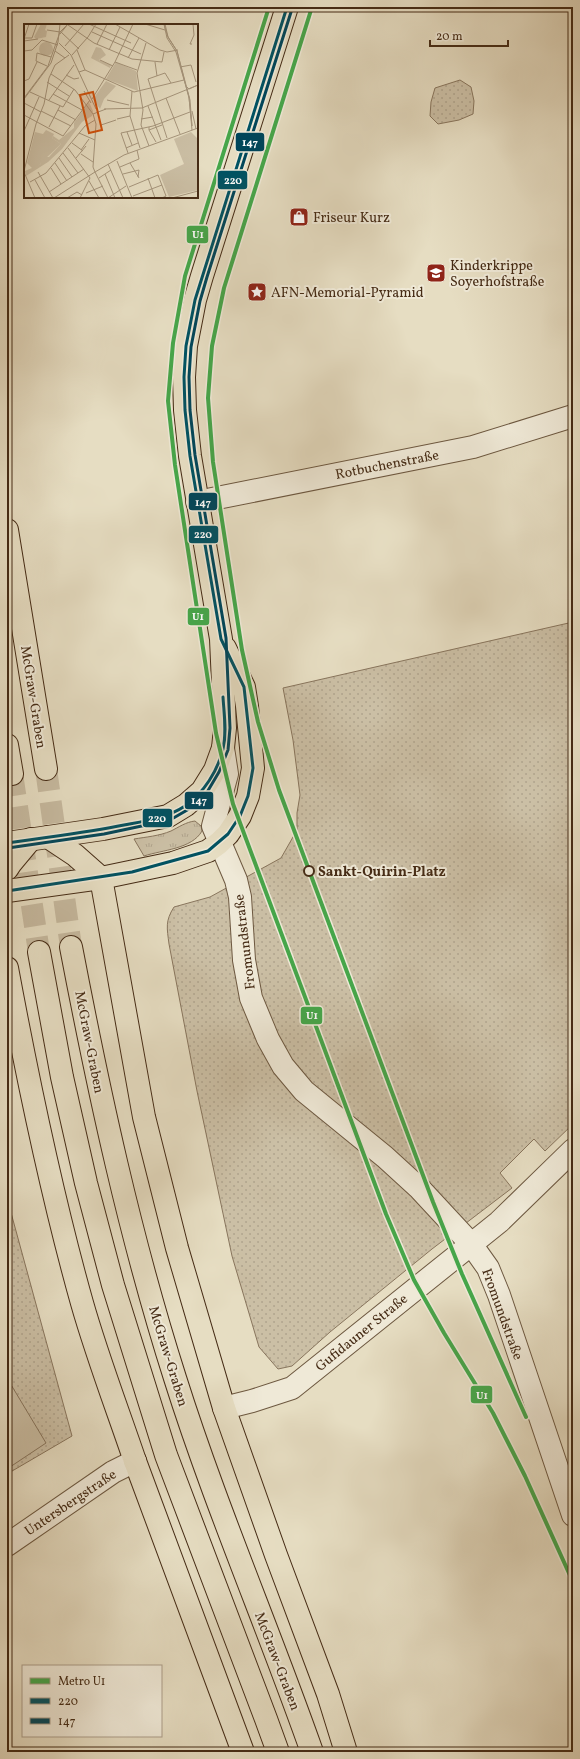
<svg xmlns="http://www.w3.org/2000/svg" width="580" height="1759" font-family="Vollkorn,serif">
<defs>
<pattern id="grass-tufts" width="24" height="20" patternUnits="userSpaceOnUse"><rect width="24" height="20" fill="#cbbfa5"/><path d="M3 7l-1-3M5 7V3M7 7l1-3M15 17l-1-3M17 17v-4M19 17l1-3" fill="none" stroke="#b0a48d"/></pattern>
<pattern id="park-dots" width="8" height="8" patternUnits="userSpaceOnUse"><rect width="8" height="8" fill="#cbbfa5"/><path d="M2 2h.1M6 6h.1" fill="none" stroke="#b0a48d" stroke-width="1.8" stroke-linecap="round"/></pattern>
</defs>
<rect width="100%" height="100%" fill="#e6ddc2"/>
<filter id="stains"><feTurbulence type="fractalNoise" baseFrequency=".005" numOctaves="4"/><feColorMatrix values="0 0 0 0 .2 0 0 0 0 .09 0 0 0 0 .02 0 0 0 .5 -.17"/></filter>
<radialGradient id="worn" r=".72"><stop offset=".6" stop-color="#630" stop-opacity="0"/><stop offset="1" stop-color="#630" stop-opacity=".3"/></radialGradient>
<path fill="url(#grass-tufts)" stroke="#88755d" d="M195,821L201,826L202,831C192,849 162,850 144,856L134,839C146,837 159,836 171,831C179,827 186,822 195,821Z"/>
<g fill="url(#park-dots)" stroke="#88755d">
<polygon points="460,80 471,87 474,101 473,114 459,120 438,124 430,116 431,102 435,88"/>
<path d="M573,622V1124L545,1151L534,1139L500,1173L512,1188L432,1249L330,1332L292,1366L278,1369L259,1347L232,1256L197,1091L169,944C167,928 165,921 174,907L210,897L281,858L297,830V813L300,795L293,740L283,688Z"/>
<polygon points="7,1198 72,1436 7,1474"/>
</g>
<polygon fill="#cbbfa5" stroke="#88755d" points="7,1378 46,1443 7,1469"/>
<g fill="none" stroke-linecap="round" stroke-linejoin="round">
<g stroke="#c6b99f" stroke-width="22" stroke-dasharray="22 11" stroke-linecap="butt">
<polyline points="46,769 71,947"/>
<polyline points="12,774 39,952"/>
</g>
<g stroke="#6d5840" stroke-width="24">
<g id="minor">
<polyline points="197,502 473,447 573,416"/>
<polyline points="223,748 227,774 213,826 236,880 240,897 244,960 251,998 268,1039 283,1066 304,1091 385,1157 420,1189 471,1244 488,1268 499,1295 573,1515"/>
<polyline points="224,1408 252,1401 292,1388 499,1222 573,1150"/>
<polyline points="7,1545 113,1472 135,1461"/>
</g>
</g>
<g stroke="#452b15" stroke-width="24">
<g id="major">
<polyline points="48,837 75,855 101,878 144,1117 177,1248 224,1408 276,1555 328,1694 346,1752"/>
<polyline points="7,843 103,829 168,816 186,805 202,791 215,770 223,748 225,728 221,639 190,456 185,410 184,377 186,346 195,300 202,276 287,7"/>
<polyline points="7,869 11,863 31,839"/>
<polyline points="7,891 101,878 173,863 208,851 219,843 228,834 240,816 248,796 253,768 247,706 244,687 225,648"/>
<path d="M7,968C28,1081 51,1193 82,1303C97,1356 117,1408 135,1461"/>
</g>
</g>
<g stroke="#452b15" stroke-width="24">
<g id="highway">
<polyline points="7,530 46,769"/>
<polyline points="7,745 12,774"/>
<path d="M71,947C99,1093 130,1237 175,1378C215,1505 268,1627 312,1752"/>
<polyline points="39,952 62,1077 86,1183 113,1285 166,1455 266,1719 278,1752"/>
<polyline points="135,1461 243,1752"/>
</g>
</g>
<use href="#minor" stroke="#efe9d7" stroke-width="22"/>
<use href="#major" stroke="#e6ddc2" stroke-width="22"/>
<use href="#highway" stroke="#e6ddc2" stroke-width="22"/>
<g stroke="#efe9d7" stroke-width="6">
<g id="bus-1">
<path d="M7,843C46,837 86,833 124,825C145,821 167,818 185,806C204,793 218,770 223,749C227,732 224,714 223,697"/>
<polyline points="7,891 132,872 208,851 228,834 240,816 248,796 253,768 244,687 221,639 190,456 185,410 184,377 186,346 195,300 287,7"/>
</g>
</g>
<g stroke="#efe9d7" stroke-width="6">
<polyline id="bus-2" points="8,848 104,834 170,820 189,809 206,794 219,772 228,750 230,728 226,638 195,455 190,410 189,377 191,347 200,301 207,277 292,9"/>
</g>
<use href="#bus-1" stroke="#005262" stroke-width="3"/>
<use href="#bus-2" stroke="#00465a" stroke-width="3"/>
<g stroke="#efe9d7" stroke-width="7">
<g id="metro-1">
<polyline points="269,7 185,276 173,343 168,401 175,465 216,733 233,804 386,1214 414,1280 444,1333 493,1413 525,1476 573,1582"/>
<polyline points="312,7 224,288 212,346 208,398 213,462 242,650 258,722 279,790 433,1202 462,1274 526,1417"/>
</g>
</g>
<use href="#metro-1" stroke="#46a64a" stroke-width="4"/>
</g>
<defs>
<g id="shop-square" transform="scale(1)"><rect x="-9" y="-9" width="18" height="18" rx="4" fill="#8f2418" stroke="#efe9d7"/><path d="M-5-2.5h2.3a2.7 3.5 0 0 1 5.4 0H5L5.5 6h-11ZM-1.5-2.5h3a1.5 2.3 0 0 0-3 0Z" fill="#fff"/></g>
<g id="school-square" transform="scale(1)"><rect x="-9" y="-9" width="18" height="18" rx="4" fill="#8f2418" stroke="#efe9d7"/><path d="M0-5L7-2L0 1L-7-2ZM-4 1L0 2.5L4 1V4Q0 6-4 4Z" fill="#fff"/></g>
<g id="sight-square" transform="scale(1)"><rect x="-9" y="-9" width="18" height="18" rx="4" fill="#8f2418" stroke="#efe9d7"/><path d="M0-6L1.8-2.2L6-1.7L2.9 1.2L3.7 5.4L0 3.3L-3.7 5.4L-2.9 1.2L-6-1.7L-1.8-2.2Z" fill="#fff"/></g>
</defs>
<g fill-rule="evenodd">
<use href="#shop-square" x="299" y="217"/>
<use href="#school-square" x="436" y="273"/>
<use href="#sight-square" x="257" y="292"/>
</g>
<circle fill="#efe9d7" stroke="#452b15" stroke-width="2" cx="309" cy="871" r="5"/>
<g text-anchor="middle" stroke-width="4" stroke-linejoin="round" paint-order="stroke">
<g font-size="14" fill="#452b15" stroke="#efe9d7" text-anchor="start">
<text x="313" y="222">Friseur Kurz</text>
<text x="450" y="270">Kinderkrippe<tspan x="450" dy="16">Soyerhofstraße</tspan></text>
<text x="271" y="297">AFN-Memorial-Pyramid</text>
</g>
<g font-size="14" fill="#452b15" stroke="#efe9d7">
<text transform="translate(387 464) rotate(-11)" y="5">Rotbuchenstraße</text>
<text transform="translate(34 697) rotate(81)" y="5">McGraw-Graben</text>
<text transform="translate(244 942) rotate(-97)" y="5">Fromundstraße</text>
<text transform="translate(90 1042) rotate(79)" y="5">McGraw-Graben</text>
<text transform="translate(503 1314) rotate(70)" y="5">Fromundstraße</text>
<text transform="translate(361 1332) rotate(-39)" y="5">Gufidauner Straße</text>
<text transform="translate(169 1356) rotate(73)" y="5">McGraw-Graben</text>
<text transform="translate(70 1502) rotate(-34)" y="5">Untersbergstraße</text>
<text transform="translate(278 1661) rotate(69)" y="5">McGraw-Graben</text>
</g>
<g font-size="14" font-weight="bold" fill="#452b15" stroke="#efe9d7" text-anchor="start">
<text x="318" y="876">Sankt-Quirin-Platz</text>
</g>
</g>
<g transform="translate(24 24)">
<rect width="174" height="174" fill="#e6ddc2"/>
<path d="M17,0H23L21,6L23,7L22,13L12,15L10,13Z" fill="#cbbfa5"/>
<path d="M167,108L174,115V166L145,173L136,151L160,140L150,115Z" fill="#cbbfa5"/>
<path d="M72,23L77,24L82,31L75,36L87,41L86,44L67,34ZM92,38L112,47L114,67L82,55ZM82,57L92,62L80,75L76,85L69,75ZM65,78L69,87L68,92L58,98L38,125L24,138L2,152L1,147L17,140L13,133H25L37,120L28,114L29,112L35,116L50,104V99Z" fill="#cbbfa5"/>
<path d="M15 25a7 7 0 1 1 14 0a7 7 0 1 1-14 0ZM22,106L30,110L28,114L37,120L20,136L14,133L17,140L9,145L3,139L11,108L19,110Z" fill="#cbbfa5"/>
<path fill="none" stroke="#a6967d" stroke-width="1" d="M65,0L107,19M91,0L136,26L143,28L154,26M121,0L141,6M140,0L143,14L152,28L165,73L168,106M140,0L143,10L144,13L153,27L157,43L165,74L168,102L166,76L153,27L144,13L141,0M44,1L70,19L108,35L138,38L140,28M23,6L36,8M37,8L55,25M68,8L117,30M36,10L44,0M0,14H8L13,0M0,15L5,0M0,17L14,15M35,19L47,31L72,85M122,19L113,49L119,86L117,101L125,122M73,20L83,0M168,20H166L170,11L169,0M41,22L60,0M53,26L61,46M85,26L96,3M0,27L8,26L18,16L34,21M31,27L41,34M48,31L64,13L72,0M174,31V45M104,34L115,14M76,36L89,42M91,38L113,46M131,38L133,52M31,41L45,31M23,42L12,37L13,29L27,33M156,43L167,41L172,58M55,48L61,46L110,68L160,56M27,50L51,66L69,90M42,51L50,55L55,54M0,57L5,55L13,38M23,58L45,72M163,63L165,65L174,61M60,67L67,79M108,67L106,92L116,124M6,68L39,83L50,65M29,70L58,86M0,74L24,42L36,8L44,0M142,74L156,110M0,75L27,39L34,18L36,0M68,75L91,38L109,0M25,76L50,41M83,76L105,81M0,79L17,88M124,82L137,116M80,85L118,84L174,61M82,85L69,90L72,100L69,143L71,148L100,131L174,104M34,86L52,96M17,87L47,102M168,87L172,105M0,91L39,112L66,76M93,95L106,92M117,95L129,93M77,101L92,96M25,103L36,82M125,103V106L138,101M125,106L132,118M0,107L15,73M103,108L108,121M55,109L71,116M143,114L124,55L141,49L147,59M48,119L59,127M44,124L66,154M102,124L114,119M57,126L65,115M39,129L54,149M104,129L97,109L129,102L166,88M57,130L69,138M35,134L48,153M52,134L62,122M93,137L108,174M31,139L43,157M106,139L115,154M84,140L99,174M96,143L115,135L113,126M27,144L37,160M0,147L12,100L20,80L25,54L31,41M0,148L11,174M14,148L29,174M81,150L91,174M99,150L115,146L114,153M75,154L87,146M124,154L131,174M11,156L21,174M65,157L75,174M6,158L22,149L61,102L71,96M105,163L134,151L142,172L138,174M25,168L60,145M62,169L79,162M109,172L138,161M30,174L71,148L84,174M43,174L53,168L58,171M56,174L66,154M84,174L102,162M148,174L174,167"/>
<path fill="#d0520d" fill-opacity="0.15" stroke="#d0520d" stroke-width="2" d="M69,68L78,106L65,109L56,71Z"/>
<rect width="174" height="174" fill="none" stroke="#452b15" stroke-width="2"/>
</g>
<g stroke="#efe9d7" stroke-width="1.5">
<rect x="235" y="132" width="30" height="20" rx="4" fill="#00465a"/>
<rect x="217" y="170" width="31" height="20" rx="4" fill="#005262"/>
<rect x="186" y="225" width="23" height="19" rx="4" fill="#46a64a"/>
<rect x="188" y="492" width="30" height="19" rx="4" fill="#00465a"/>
<rect x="188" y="525" width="31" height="19" rx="4" fill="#005262"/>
<rect x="187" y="607" width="23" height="19" rx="4" fill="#46a64a"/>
<rect x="184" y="791" width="30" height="19" rx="4" fill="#00465a"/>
<rect x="142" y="808" width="31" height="20" rx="4" fill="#005262"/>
<rect x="300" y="1006" width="23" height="19" rx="4" fill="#46a64a"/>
<rect x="470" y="1385" width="23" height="19" rx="4" fill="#46a64a"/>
</g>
<g font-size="11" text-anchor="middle" font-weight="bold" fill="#fff">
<text x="250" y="146">147</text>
<text x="233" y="184">220</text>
<text x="198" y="238">U1</text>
<text x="203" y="506">147</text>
<text x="203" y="538">220</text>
<text x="198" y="620">U1</text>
<text x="199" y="804">147</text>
<text x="157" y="822">220</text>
<text x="312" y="1019">U1</text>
<text x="482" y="1399">U1</text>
</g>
<rect width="580" height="1759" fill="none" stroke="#e6ddc2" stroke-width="24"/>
<rect x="8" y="8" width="564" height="1743" fill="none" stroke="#452b15" stroke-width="2"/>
<rect x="12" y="12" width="556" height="1735" fill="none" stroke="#452b15"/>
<rect x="22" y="1665" width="140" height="72" fill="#efe9d7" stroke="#ab9d89"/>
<rect x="30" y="1678" width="20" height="6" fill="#46a64a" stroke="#ab9d89"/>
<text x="58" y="1685" font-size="12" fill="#452b15">Metro U1</text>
<rect x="30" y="1698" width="20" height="6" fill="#005262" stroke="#ab9d89"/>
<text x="58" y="1705" font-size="12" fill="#452b15">220</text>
<rect x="30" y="1718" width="20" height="6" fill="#00465a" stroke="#ab9d89"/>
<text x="58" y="1725" font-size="12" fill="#452b15">147</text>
<path d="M430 40v6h78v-6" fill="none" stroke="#452b15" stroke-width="2"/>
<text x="436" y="40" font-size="12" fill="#452b15" stroke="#efe9d7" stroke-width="3" paint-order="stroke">20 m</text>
<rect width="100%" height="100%" filter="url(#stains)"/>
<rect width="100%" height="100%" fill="url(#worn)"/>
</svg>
